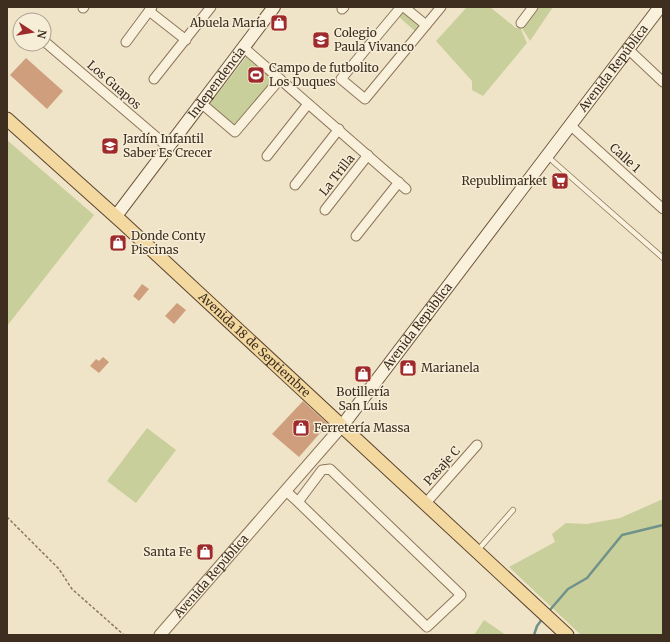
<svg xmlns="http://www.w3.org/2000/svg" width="670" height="642" font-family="Merriweather,serif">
<rect width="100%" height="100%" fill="#f0e4c8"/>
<g fill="#c9cf9b">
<polygon points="467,7 490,7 516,28 520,27 527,43 483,96 472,90 472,81 436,41"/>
<polygon points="534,7 553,7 530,41 520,25"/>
<polygon points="402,11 421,28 417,33 398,16"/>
<polygon points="247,56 277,79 237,129 208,106"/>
<polygon points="7,140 94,215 7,326"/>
<polygon points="147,428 176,450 136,503 107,481"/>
<polygon points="663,499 663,635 581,635 509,567 555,542 552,534 566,523 587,524 620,518"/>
<polygon points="484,620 506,635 474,635"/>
</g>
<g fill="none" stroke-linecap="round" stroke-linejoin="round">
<g stroke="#6f938a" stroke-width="2.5">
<polyline points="549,611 568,589 587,578 622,535 663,525"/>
<polyline points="534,635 537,626 543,618"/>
</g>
</g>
<g fill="#cf9f7d">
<polygon points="26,58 63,91 47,109 10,75"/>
<polygon points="142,284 149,289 139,301 133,296"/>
<polygon points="177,303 186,310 174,324 165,316"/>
<polygon points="103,357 109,362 99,373 90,366 96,359 99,361"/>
<polygon points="303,401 328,424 299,457 272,434"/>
</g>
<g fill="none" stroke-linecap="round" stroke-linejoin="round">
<g stroke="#8d765c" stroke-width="6">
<g id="service">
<polyline points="547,156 663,258"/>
<polyline points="478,550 513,510"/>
</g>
</g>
<g stroke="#8d765c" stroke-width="11">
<g id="minor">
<polyline points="401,7 341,79 365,99 441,7"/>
<polyline points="404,7 426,25"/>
<polyline points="83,8 84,7"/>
<polyline points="342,9 344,7"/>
<polyline points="149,11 186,40"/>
<polyline points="521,23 533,7"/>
<polyline points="44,41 168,147"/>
<polyline points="126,42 152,7"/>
<polyline points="243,47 406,189"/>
<polyline points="628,49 663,82"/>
<polyline points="154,79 211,7"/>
<polyline points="201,103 235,132 280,79"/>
<polyline points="570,125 663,209"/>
<polyline points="267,156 308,104"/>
<polyline points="295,185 339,129"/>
<polyline points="325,210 368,155"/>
<polyline points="356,236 399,182"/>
<polyline points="286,491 298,502 427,627 461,595 330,469 322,470 298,502"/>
<polyline points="425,504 477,445"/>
</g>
</g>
<g stroke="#8d765c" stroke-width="13">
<g id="tertiary">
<path id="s1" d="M160,635L342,426"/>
</g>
</g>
<g stroke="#6f573f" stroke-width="14">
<g id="secondary">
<path id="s2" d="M116,216L274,7"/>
<path id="s3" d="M342,426L660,7"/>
</g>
</g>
<g stroke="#5b4430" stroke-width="15">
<g id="primary">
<path id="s4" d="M7,119L123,223L567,635"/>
</g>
</g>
<polyline stroke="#8d765c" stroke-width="1.5" stroke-dasharray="3 2" stroke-linecap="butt" points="7,517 59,569 72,589 124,635"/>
<use href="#service" stroke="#faf1dc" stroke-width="4.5"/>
<use href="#minor" stroke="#faf1dc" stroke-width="9"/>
<use href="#tertiary" stroke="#faf1dc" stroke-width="11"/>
<use href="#secondary" stroke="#faf1dc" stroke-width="12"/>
<use href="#primary" stroke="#f3d9a0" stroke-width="13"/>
</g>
<defs>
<g id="shop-square" transform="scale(0.9)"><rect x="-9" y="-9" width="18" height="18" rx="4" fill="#9e2a2b" stroke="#f7eed8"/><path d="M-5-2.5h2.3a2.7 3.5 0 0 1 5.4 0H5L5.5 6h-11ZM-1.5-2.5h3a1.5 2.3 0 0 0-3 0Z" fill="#fff"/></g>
<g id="school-square" transform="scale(0.9)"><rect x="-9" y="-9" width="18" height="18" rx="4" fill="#9e2a2b" stroke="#f7eed8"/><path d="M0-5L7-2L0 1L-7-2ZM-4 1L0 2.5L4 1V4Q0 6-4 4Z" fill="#fff"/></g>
<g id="stadium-square" transform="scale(0.9)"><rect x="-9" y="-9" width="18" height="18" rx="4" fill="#9e2a2b" stroke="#f7eed8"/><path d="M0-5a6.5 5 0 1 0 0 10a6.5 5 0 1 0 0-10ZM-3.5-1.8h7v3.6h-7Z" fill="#fff"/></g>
<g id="supermarket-square" transform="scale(0.9)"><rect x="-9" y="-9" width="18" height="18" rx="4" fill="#9e2a2b" stroke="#f7eed8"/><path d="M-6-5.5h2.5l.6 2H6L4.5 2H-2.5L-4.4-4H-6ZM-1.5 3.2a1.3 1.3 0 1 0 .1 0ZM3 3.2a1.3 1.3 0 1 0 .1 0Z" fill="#fff"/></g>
</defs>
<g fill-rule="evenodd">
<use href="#shop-square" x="279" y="23"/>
<use href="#school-square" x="321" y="40"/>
<use href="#stadium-square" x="256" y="75"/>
<use href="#school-square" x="110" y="146"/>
<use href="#supermarket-square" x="560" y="181"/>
<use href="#shop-square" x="118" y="243"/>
<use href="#shop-square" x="408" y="368"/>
<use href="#shop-square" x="363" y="374"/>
<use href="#shop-square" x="301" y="428"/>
<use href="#shop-square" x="205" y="552"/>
</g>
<g text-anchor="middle" stroke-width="3" stroke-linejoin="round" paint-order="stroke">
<g font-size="12" fill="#3d2e20" stroke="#f7eed8" text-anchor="start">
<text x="266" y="27" text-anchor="end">Abuela María</text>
<text x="334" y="37">Colegio<tspan x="334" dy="14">Paula Vivanco</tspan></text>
<text x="269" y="72">Campo de futbolito<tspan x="269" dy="14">Los Duques</tspan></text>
<text x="123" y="143">Jardín Infantil<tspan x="123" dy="14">Saber Es Crecer</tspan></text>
<text x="547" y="185" text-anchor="end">Republimarket</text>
<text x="131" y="240">Donde Conty<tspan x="131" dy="14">Piscinas</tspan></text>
<text x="421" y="372">Marianela</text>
<text x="363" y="396" text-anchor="middle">Botillería<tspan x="363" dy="14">San Luis</tspan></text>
<text x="314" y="432">Ferretería Massa</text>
<text x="192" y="556" text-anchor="end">Santa Fe</text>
</g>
<g font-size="12" fill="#3d2e20" stroke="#f7eed8">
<text dy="4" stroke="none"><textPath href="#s3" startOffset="449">Avenida República</textPath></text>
<text dy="4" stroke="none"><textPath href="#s2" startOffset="167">Independencia</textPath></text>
<text transform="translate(114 85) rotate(41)" y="4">Los Guapos</text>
<text transform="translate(625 158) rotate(42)" y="4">Calle 1</text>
<text transform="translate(337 175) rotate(-52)" y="4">La Trilla</text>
<text dy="4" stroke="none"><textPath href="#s3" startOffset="125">Avenida República</textPath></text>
<text dy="4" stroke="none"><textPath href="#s4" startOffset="335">Avenida 18 de Septiembre</textPath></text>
<text transform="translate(442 466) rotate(-48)" y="4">Pasaje C</text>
<text dy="4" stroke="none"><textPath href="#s1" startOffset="78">Avenida República</textPath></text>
</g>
</g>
<rect width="670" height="642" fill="none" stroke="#3d2e20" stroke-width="16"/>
<g transform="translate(32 32) rotate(102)"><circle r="19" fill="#f7eed8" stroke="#ada18e"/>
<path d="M0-3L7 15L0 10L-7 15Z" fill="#9e2a2b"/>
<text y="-6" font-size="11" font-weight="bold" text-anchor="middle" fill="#3d2e20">N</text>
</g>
</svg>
